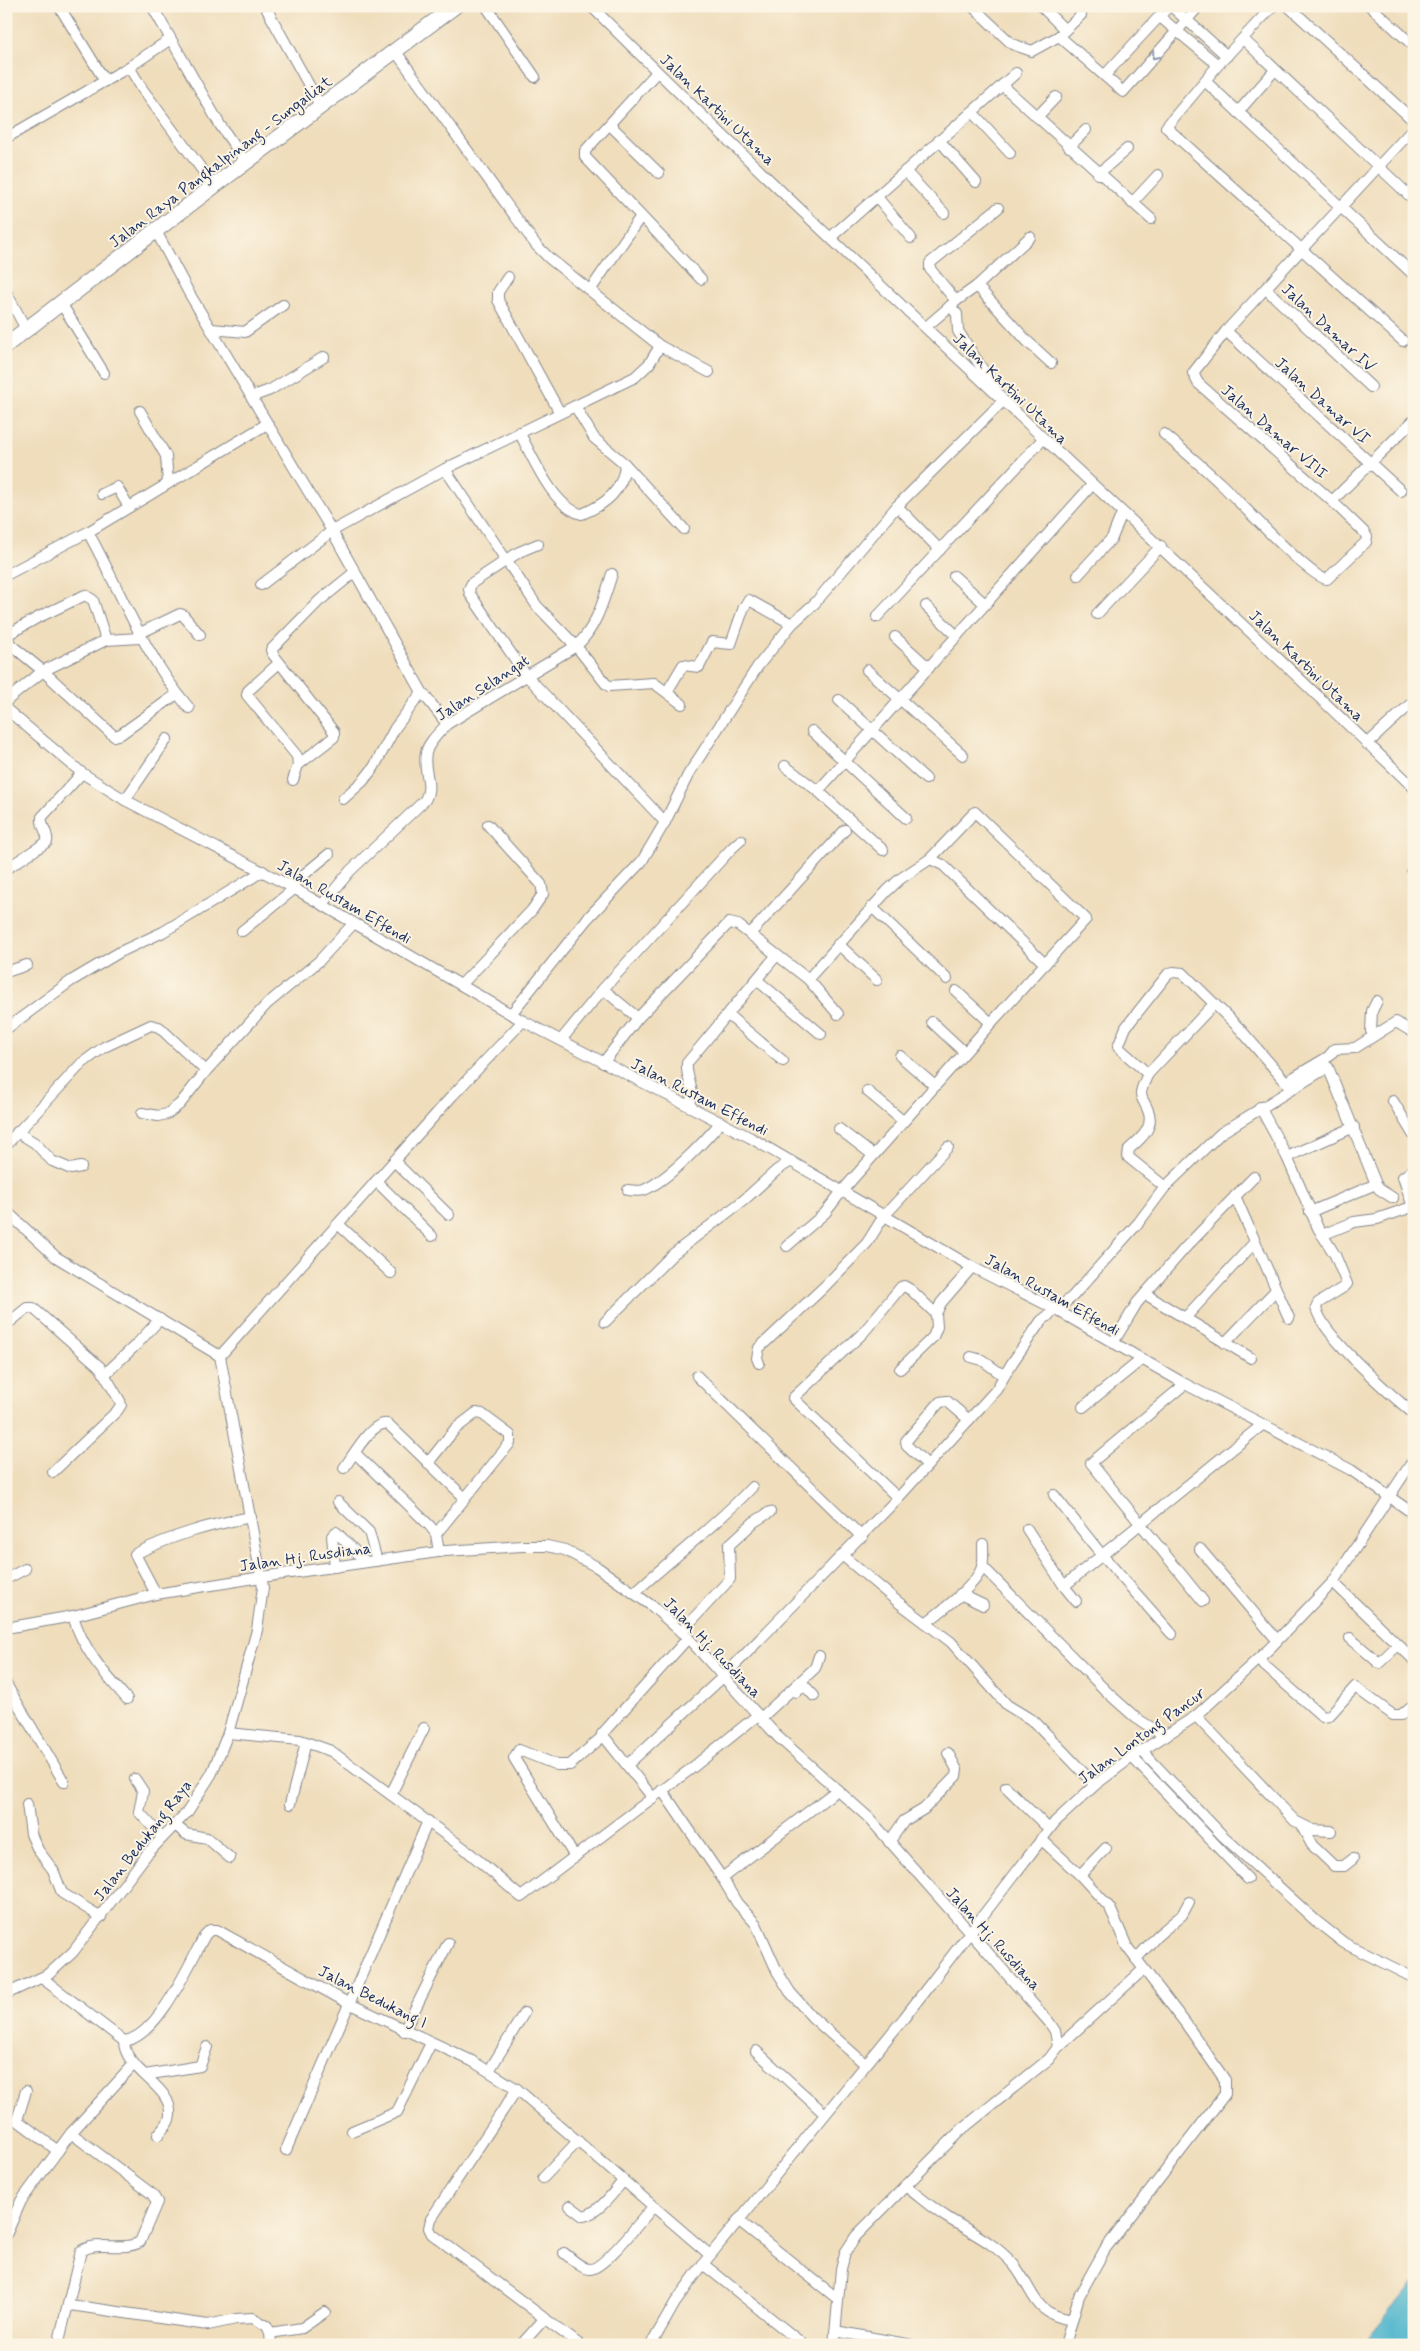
<svg xmlns="http://www.w3.org/2000/svg" width="1420" height="2351" font-family="Mynerve,sans-serif">
<rect width="100%" height="100%" fill="#fcf5e5"/>
<filter id="ink" filterUnits="userSpaceOnUse"><feTurbulence type="fractalNoise" baseFrequency=".02" numOctaves="2"/><feDisplacementMap in="SourceGraphic" scale="10" xChannelSelector="R" yChannelSelector="G"/><feConvolveMatrix kernelMatrix="1 2 1 2 8 2 1 2 1" color-interpolation-filters="sRGB"/></filter>
<filter id="wash" filterUnits="userSpaceOnUse"><feTurbulence type="fractalNoise" baseFrequency=".0096" numOctaves="4" result="noise"/><feDisplacementMap in="SourceGraphic" scale="20" xChannelSelector="R" yChannelSelector="G"/><feGaussianBlur stdDeviation="1.12" result="paint"/><feColorMatrix in="noise" values="0 0 0 0 0 0 0 0 0 0 0 0 0 0 0 0 0 1.4 0 .05"/><feComposite in="paint" operator="in"/></filter>
<g filter="url(#wash)">
<rect width="100%" height="100%" fill="#efddbb"/>
<polygon fill="#4eb5cc" stroke="#347295" points="1414,2282 1414,2345 1363,2345"/>
</g>
<g filter="url(#ink)">
<g fill="none" stroke-linecap="round" stroke-linejoin="round">
<g stroke="#85868c" stroke-width="12">
<g id="minor">
<polyline points="59,6 105,81"/>
<polyline points="152,6 220,125 246,162"/>
<polyline points="265,6 321,107"/>
<polyline points="486,6 535,77"/>
<path d="M591,6C859,273 1142,525 1414,788"/>
<polyline points="972,6 1012,44 1032,51 1059,36 1081,15"/>
<polyline points="1041,6 1065,30"/>
<polyline points="1171,6 1227,56"/>
<polyline points="1273,6 1218,65 1166,127 1403,341"/>
<polyline points="1288,6 1414,121"/>
<polyline points="1370,6 1414,46"/>
<polyline points="1160,17 1218,65"/>
<polyline points="1059,36 1123,92 1199,6"/>
<polyline points="1243,39 1414,200"/>
<polyline points="396,52 536,245 549,258 660,346 709,372"/>
<polyline points="129,67 143,90 214,186"/>
<polyline points="657,72 594,141 585,151 585,157 701,279"/>
<polyline points="1105,75 1169,6"/>
<polyline points="1206,82 1414,275"/>
<polyline points="1002,85 1151,219"/>
<polyline points="972,112 1010,153"/>
<polyline points="1238,112 1275,70"/>
<polyline points="1037,117 1056,97"/>
<polyline points="610,125 659,173"/>
<polyline points="6,138 129,67 169,40"/>
<polyline points="939,140 976,182"/>
<polyline points="1069,147 1086,130"/>
<polyline points="905,171 944,213"/>
<polyline points="1098,174 1127,149"/>
<polyline points="877,197 911,238"/>
<polyline points="1132,203 1158,175"/>
<polyline points="156,231 189,293 332,531 422,692 447,724"/>
<polyline points="831,237 1016,73"/>
<polyline points="508,277 498,292 498,300 560,413"/>
<polyline points="977,286 1027,341 1051,363"/>
<polyline points="591,289 641,216"/>
<polyline points="1266,289 1371,387"/>
<polyline points="6,292 26,329"/>
<polyline points="956,301 977,286 1030,237"/>
<polyline points="61,303 104,373"/>
<polyline points="926,327 956,301 930,269 930,263 998,208"/>
<polyline points="212,329 245,332 283,305"/>
<polyline points="1226,331 1401,491"/>
<polyline points="251,397 270,390 324,357"/>
<polyline points="575,406 594,438 625,464 684,529"/>
<polyline points="140,411 166,456 168,483"/>
<path d="M519,432C533,457 553,508 582,514C606,504 623,491 625,464"/>
<path d="M1164,434C1183,450 1203,467 1222,485C1238,500 1311,579 1327,579L1366,542L1367,537L1364,532L1332,501L1198,383L1193,373L1226,331L1414,128"/>
<polyline points="445,469 537,606 576,646 606,684 609,686 654,683 682,704"/>
<polyline points="102,494 117,487 129,507"/>
<polyline points="1332,501 1414,420"/>
<polyline points="897,506 940,550"/>
<path d="M88,532C122,594 143,653 189,708"/>
<polyline points="538,544 519,552 472,583 469,589 470,594 526,675 665,822"/>
<polyline points="6,575 88,532 267,424"/>
<polyline points="1078,575 1112,538 1122,513"/>
<polyline points="954,576 985,604"/>
<polyline points="261,585 332,531 445,469 635,377 649,364 660,346"/>
<polyline points="926,606 957,636"/>
<polyline points="1097,614 1161,546"/>
<polyline points="877,617 1043,439"/>
<polyline points="138,634 180,614 183,615 200,635"/>
<polyline points="895,637 929,668"/>
<polyline points="106,640 93,600 85,595 37,618 7,635 10,644 43,671 114,736 121,734 177,694"/>
<polyline points="279,663 248,691 247,695 297,756 298,765 293,780"/>
<polyline points="867,670 963,755"/>
<polyline points="667,692 683,665 699,667 712,642 731,644 744,607 749,600 792,624"/>
<polyline points="839,700 926,779"/>
<polyline points="6,701 43,671 106,640 140,638"/>
<polyline points="6,709 82,773 125,800 290,886 523,1021 751,1138 972,1267 1055,1309 1185,1384 1351,1470 1414,1514"/>
<polyline points="812,731 906,818"/>
<polyline points="1367,744 1414,701"/>
<polyline points="298,765 334,737 334,732 272,653 271,650 319,601 355,572"/>
<polyline points="785,766 818,791 1092,485"/>
<polyline points="818,791 883,850"/>
<polyline points="343,799 363,781 374,767 395,728 422,692"/>
<polyline points="125,800 167,739"/>
<polyline points="930,859 975,812 1086,919 991,1023"/>
<path d="M6,869L47,842C49,832 40,827 42,817L82,773"/>
<polyline points="1412,870 1414,868"/>
<polyline points="290,886 329,854"/>
<path d="M322,905L350,871L425,800C434,784 422,770 426,753C428,742 440,732 447,724L576,646C596,629 604,599 612,574"/>
<polyline points="872,907 947,979"/>
<polyline points="242,931 294,889"/>
<polyline points="750,934 845,830"/>
<polyline points="838,944 877,980"/>
<polyline points="6,972 27,965"/>
<polyline points="808,979 838,1014"/>
<polyline points="757,980 821,1034"/>
<polyline points="462,984 532,910 543,894 541,884 488,825"/>
<polyline points="603,989 638,1018"/>
<polyline points="511,1014 587,919 642,861 665,822 688,775 758,666 792,624 815,603 897,506 1003,401 958,331 957,314 950,306"/>
<polyline points="728,1015 783,1061"/>
<polyline points="932,1022 964,1052"/>
<polyline points="6,1029 71,981 120,952 163,932 263,871"/>
<polyline points="1375,1034 1371,1031 1372,1011 1377,1001"/>
<polyline points="561,1040 603,989 732,848 741,840"/>
<polyline points="900,1056 935,1086"/>
<polyline points="603,1063 638,1018 729,923 738,925 808,979 887,891 900,879 930,859 943,865 1045,964"/>
<polyline points="1148,1074 1214,1004"/>
<polyline points="1286,1082 1328,1057 1335,1049 1355,1048 1396,1022 1414,1033"/>
<polyline points="867,1091 903,1121"/>
<polyline points="1393,1101 1414,1136"/>
<path d="M689,1106C697,1090 685,1078 687,1063L776,956"/>
<path d="M1260,1107L1287,1157L1318,1228L1335,1255L1347,1284L1344,1287L1318,1303L1316,1308C1322,1335 1391,1395 1414,1414"/>
<polyline points="142,1113 158,1116 167,1114 180,1104 206,1071 267,1004 319,961 353,924"/>
<polyline points="839,1129 873,1155"/>
<polyline points="17,1132 35,1143 52,1161 71,1169 81,1167"/>
<polyline points="6,1145 81,1064 104,1047 151,1025 159,1027 206,1071"/>
<polyline points="1287,1157 1354,1127"/>
<polyline points="394,1161 449,1215"/>
<polyline points="376,1181 432,1236"/>
<polyline points="1376,1184 1379,1189 1393,1198"/>
<path d="M1165,1187L1128,1157L1129,1149C1142,1138 1156,1126 1147,1108C1145,1103 1141,1099 1141,1093C1142,1086 1145,1080 1148,1074L1118,1047L1126,1027L1168,974L1173,972L1183,973L1240,1029L1291,1088"/>
<path d="M628,1190C633,1190 638,1192 644,1190C669,1179 703,1143 721,1122"/>
<polyline points="1235,1196 1289,1318"/>
<polyline points="6,1211 56,1257 220,1356 263,1587 257,1630 228,1733 212,1773 188,1811 147,1854 73,1952 49,1974 6,1994"/>
<polyline points="338,1224 391,1273"/>
<polyline points="1322,1235 1354,1222 1377,1219 1409,1208 1412,1204 1403,1177 1414,1169"/>
<polyline points="787,1246 825,1213 842,1191 991,1023 956,991"/>
<polyline points="1145,1294 1251,1358"/>
<polyline points="1185,1318 1255,1242"/>
<polyline points="605,1322 673,1254 744,1200 777,1170 791,1161"/>
<polyline points="6,1325 27,1308 33,1308 100,1367 120,1401 121,1405 117,1411 53,1472"/>
<polyline points="1113,1343 1137,1303 1185,1248 1254,1177"/>
<polyline points="1225,1343 1276,1290"/>
<polyline points="220,1356 453,1095 523,1021"/>
<polyline points="971,1357 982,1360 1004,1376"/>
<polyline points="759,1363 757,1358 759,1348 824,1287 867,1243 884,1216 948,1147"/>
<polyline points="900,1369 933,1337 937,1327 936,1314 941,1303 972,1267"/>
<polyline points="105,1374 137,1344 160,1319"/>
<polyline points="697,1376 862,1537"/>
<polyline points="1185,1384 1091,1463 1203,1601"/>
<polyline points="1083,1407 1141,1360"/>
<polyline points="355,1453 430,1526 436,1534 439,1552"/>
<polyline points="428,1463 455,1429 476,1413 482,1414 510,1435 510,1443 436,1534"/>
<polyline points="928,1465 907,1446 906,1441 940,1402 947,1401 969,1420"/>
<path d="M344,1468C353,1456 372,1420 388,1424L465,1498"/>
<polyline points="1054,1495 1102,1555 1172,1634"/>
<polyline points="898,1498 793,1398 863,1333 901,1287 904,1286 911,1290 936,1314"/>
<polyline points="338,1502 369,1532 377,1561"/>
<polyline points="1027,1529 1064,1586 1076,1601"/>
<polyline points="1200,1549 1277,1640"/>
<polyline points="843,1556 898,1602 951,1642 1007,1705 1035,1722 1095,1785"/>
<polyline points="982,1566 1108,1693 1136,1718 1165,1736"/>
<polyline points="335,1567 332,1536 336,1532 366,1562"/>
<polyline points="6,1579 25,1569"/>
<polyline points="1333,1582 1414,1660"/>
<polyline points="1064,1586 1262,1425"/>
<path d="M634,1593C672,1558 717,1525 752,1487"/>
<path d="M156,1594L135,1554C173,1535 209,1525 251,1517"/>
<polyline points="960,1594 983,1605"/>
<path d="M73,1616C83,1650 104,1673 127,1699"/>
<path d="M926,1623C942,1610 976,1586 982,1567C984,1560 983,1551 983,1544"/>
<polyline points="6,1628 73,1616 156,1594 262,1577 445,1551 522,1546 547,1546 565,1550 597,1567 652,1606 688,1638 778,1737 869,1818 1049,2022 1055,2031 1058,2047"/>
<polyline points="681,1632 730,1579 729,1545 754,1522 770,1512"/>
<polyline points="1350,1638 1379,1663 1398,1645"/>
<polyline points="1258,1660 1323,1717 1329,1716 1355,1687 1393,1715 1401,1715 1414,1704"/>
<polyline points="6,1684 64,1782"/>
<polyline points="796,1692 804,1685 814,1696"/>
<polyline points="1196,1716 1295,1821 1313,1830 1331,1831"/>
<polyline points="761,1718 815,1668 819,1656"/>
<polyline points="228,1733 300,1740 331,1751 465,1849 521,1897 692,1768 758,1715"/>
<polyline points="1142,1751 1222,1835 1316,1921 1344,1943 1414,1978"/>
<polyline points="1132,1757 1248,1879"/>
<polyline points="627,1765 724,1676 898,1498 996,1390 1012,1363 1041,1321 1072,1297 1139,1222 1165,1187 1221,1133 1328,1067 1376,1184 1310,1212"/>
<polyline points="135,1779 143,1791 139,1812 162,1837"/>
<polyline points="1006,1787 1049,1829"/>
<polyline points="662,1790 722,1878 737,1903 756,1924 777,1971 790,1992 812,2017 865,2064"/>
<polyline points="391,1794 424,1728"/>
<polyline points="653,1798 602,1734 688,1638"/>
<polyline points="27,1804 31,1834 38,1850 53,1870 62,1893 101,1917"/>
<polyline points="290,1804 306,1742"/>
<polyline points="175,1825 186,1834 207,1838 230,1858"/>
<polyline points="1301,1825 1312,1845 1334,1866 1344,1866 1353,1859"/>
<polyline points="1041,1839 1080,1875 1106,1848"/>
<polyline points="889,1842 904,1821 924,1809 956,1776 957,1770 948,1753"/>
<polyline points="575,1857 514,1758 519,1750 557,1765 570,1765 602,1737"/>
<polyline points="722,1878 837,1790"/>
<polyline points="1136,1959 1157,1936 1182,1915 1189,1902"/>
<path d="M42,1978L124,2041C158,2037 190,1962 205,1935L210,1930H217L348,2003L472,2061L517,2089L710,2255"/>
<polyline points="404,2031 448,1943"/>
<path d="M124,2041C124,2071 173,2086 170,2115C170,2123 162,2129 158,2135"/>
<polyline points="756,2051 825,2114"/>
<polyline points="489,2071 524,2013"/>
<polyline points="145,2075 200,2066 207,2047"/>
<polyline points="517,2089 431,2219 429,2228 432,2234 580,2345"/>
<polyline points="26,2091 17,2120 58,2151"/>
<polyline points="352,2131 397,2112 431,2043"/>
<polyline points="286,2150 428,1821"/>
<polyline points="543,2178 578,2141"/>
<path d="M905,2186C919,2196 933,2209 948,2218C972,2233 995,2243 1014,2265C1036,2293 1031,2313 1072,2320"/>
<path d="M570,2206L583,2216C598,2214 613,2193 623,2181"/>
<polyline points="738,2220 838,2299"/>
<polyline points="6,2235 21,2201 71,2133 134,2064"/>
<path d="M564,2253C571,2258 581,2269 590,2269C604,2269 642,2219 653,2207"/>
<polyline points="703,2264 804,2345"/>
<polyline points="70,2305 208,2325 236,2319 253,2318 267,2326 270,2333 271,2345"/>
<polyline points="835,2331 912,2345"/>
<polyline points="270,2333 302,2328 325,2312"/>
<path d="M58,2345L81,2251C98,2240 123,2252 140,2242L157,2202L152,2194L71,2133"/>
<polyline points="521,2345 545,2318"/>
<polyline points="651,2345 675,2303 703,2264 904,2018 1055,1822 1095,1785 1132,1757 1196,1716 1270,1648 1333,1582 1414,1459"/>
<polyline points="834,2345 841,2269 845,2253 856,2236 961,2130 1049,2059 1058,2047 1144,1969"/>
<polyline points="1065,2345 1079,2296 1105,2249 1225,2094 1225,2080 1186,2024 1127,1947 1110,1908 1080,1875"/>
</g>
</g>
<g stroke="#85868c" stroke-width="17">
<polyline id="highway" points="6,345 214,186 455,6"/>
</g>
<use href="#minor" stroke="#fff" stroke-width="10"/>
<use href="#highway" stroke="#fff" stroke-width="15"/>
</g>
<defs><path id="oneway-chevron" d="M-2-3.5L2.5 0L-2 3.5" fill="none" stroke-width="1.6" stroke-linecap="round" stroke-linejoin="round" transform="scale(1.25)"/></defs>
<use stroke="#8d97ae" href="#oneway-chevron" transform="translate(1155 56) rotate(131)"/>
</g>
<g text-anchor="middle" stroke-width="4" stroke-linejoin="round" paint-order="stroke">
<g font-size="16" fill="#1b2f5e" stroke="#fcf5e5">
<text transform="translate(718 109) rotate(44)" y="6">Jalan Kartini Utama</text>
<text transform="translate(220 161) rotate(-37)" y="6">Jalan Raya Pangkalpinang - Sungailiat</text>
<text transform="translate(1329 327) rotate(43)" y="6">Jalan Damar IV</text>
<text transform="translate(1011 388) rotate(44)" y="6">Jalan Kartini Utama</text>
<text transform="translate(1323 400) rotate(42)" y="6">Jalan Damar VI</text>
<text transform="translate(1275 431) rotate(41)" y="6">Jalan Damar VIII</text>
<text transform="translate(1307 665) rotate(44)" y="6">Jalan Kartini Utama</text>
<text transform="translate(482 687) rotate(-33)" y="6">Jalan Selangat</text>
<text transform="translate(345 901) rotate(30)" y="6">Jalan Rustam Effendi</text>
<text transform="translate(700 1096) rotate(27)" y="6">Jalan Rustam Effendi</text>
<text transform="translate(1053 1294) rotate(29)" y="6">Jalan Rustam Effendi</text>
<text transform="translate(305 1556) rotate(-8)" y="6">Jalan Hj. Rusdiana</text>
<text transform="translate(713 1647) rotate(46)" y="6">Jalan Hj. Rusdiana</text>
<text transform="translate(1141 1735) rotate(-36)" y="6">Jalan Lontong Pancur</text>
<text transform="translate(142 1840) rotate(-52)" y="6">Jalan Bedukang Raya</text>
<text transform="translate(994 1938) rotate(48)" y="6">Jalan Hj. Rusdiana</text>
<text transform="translate(373 1996) rotate(27)" y="6">Jalan Bedukang I</text>
</g>
</g>
<rect width="1420" height="2351" fill="none" stroke="#fcf5e5" stroke-width="25"/>
</svg>
